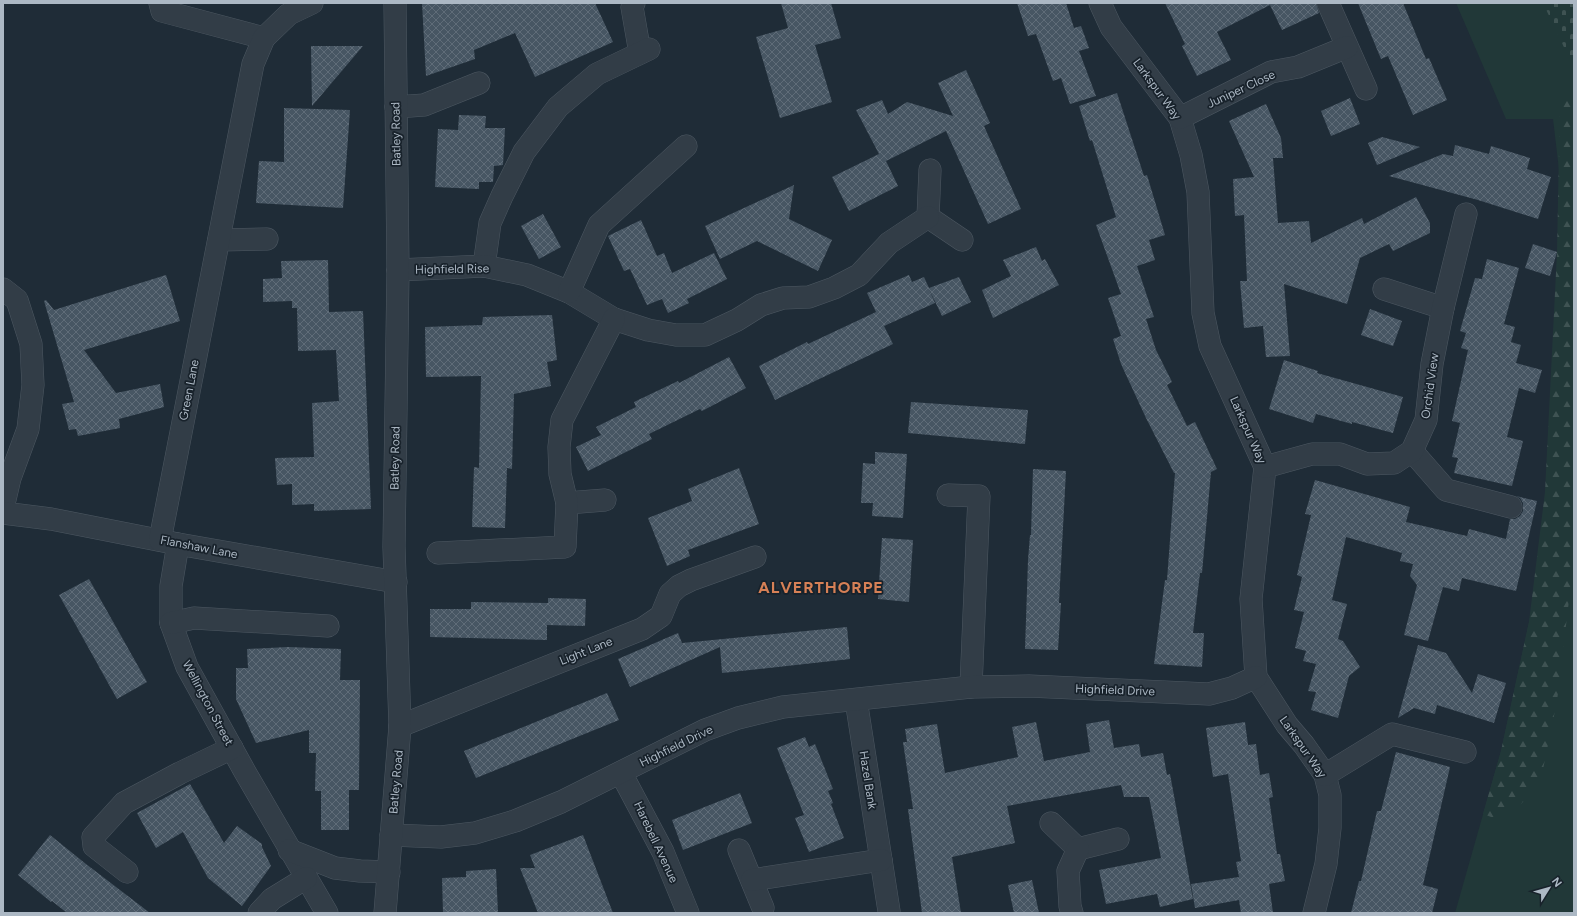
<svg xmlns="http://www.w3.org/2000/svg" width="1577" height="916" font-family="Figtree,sans-serif">
<defs>
<pattern id="forest-firs" width="22" height="20" patternUnits="userSpaceOnUse"><rect width="22" height="20" fill="#213838"/><path d="M5 1l3.5 6h-7zM16 11l3.5 6h-7z" fill="#3f5353"/></pattern>
<pattern id="cemetery-stones" width="16" height="16" patternUnits="userSpaceOnUse"><rect width="16" height="16" fill="#213838"/><path d="M2 7V4a2 2 0 0 1 4 0v3zM10 15v-3a2 2 0 0 1 4 0v3z" fill="#3f5353"/></pattern>
<pattern id="building-cross-hatch" width="8" height="8" patternUnits="userSpaceOnUse"><rect width="8" height="8" fill="#475663"/><path d="M0 0l8 8M0 8l8-8" fill="none" stroke="#5f6c78"/></pattern>
</defs>
<rect width="100%" height="100%" fill="#1f2c37"/>
<polygon fill="#213838" points="1456,3 1545,3 1574,44 1574,913 1455,913 1501,751 1532,608 1566,337 1563,204 1553,119 1506,119"/>
<polygon fill="url(#forest-firs)" points="1574,93 1574,558 1557,701 1540,784 1521,804 1494,818 1483,814 1501,751 1529,622 1545,492 1557,253 1560,99"/>
<polygon fill="url(#cemetery-stones)" points="1543,3 1574,3 1574,58 1571,62"/>
<g fill="url(#building-cross-hatch)">
<polygon points="422,3 595,3 613,42 535,77 515,33 474,50 475,59 426,76"/>
<polygon points="781,3 831,3 841,38 815,45 832,102 780,118 756,37 788,28"/>
<polygon points="1017,3 1066,3 1074,28 1081,26 1089,48 1079,51 1096,96 1070,104 1061,78 1053,81 1036,34 1028,36"/>
<polygon points="1165,3 1316,3 1319,13 1282,30 1270,5 1217,32 1231,60 1197,76 1182,46 1185,44"/>
<polygon points="1358,3 1403,3 1426,59 1429,58 1447,100 1413,115 1388,56 1381,59"/>
<polygon points="311,46 363,46 312,106"/>
<polygon points="966,70 990,123 984,126 1021,209 988,224 946,131 886,161 898,186 849,211 832,177 879,154 856,110 882,100 888,114 907,102 953,116 938,83"/>
<polygon points="1117,93 1144,176 1147,175 1165,235 1149,240 1155,260 1137,266 1154,317 1146,319 1156,350 1172,382 1167,385 1187,426 1195,422 1217,469 1211,472 1202,573 1200,573 1193,633 1204,633 1202,667 1154,664 1165,580 1167,580 1175,473 1174,473 1146,418 1121,364 1113,339 1121,336 1108,298 1121,294 1096,225 1116,217 1092,140 1090,141 1079,106"/>
<polygon points="1350,98 1360,124 1331,136 1321,111"/>
<polygon points="1266,104 1281,138 1283,158 1273,158 1278,223 1309,221 1311,243 1362,218 1364,224 1416,197 1430,223 1430,233 1393,251 1389,244 1360,258 1347,304 1284,284 1290,356 1266,357 1263,326 1244,328 1240,281 1247,281 1244,215 1235,216 1233,179 1254,177 1229,121"/>
<polygon points="284,108 350,110 343,208 256,203 259,161 284,162"/>
<polygon points="459,115 486,116 485,128 505,128 503,165 494,166 493,182 479,182 479,189 435,187 438,129 458,130"/>
<polygon points="1382,137 1420,147 1377,165 1368,143"/>
<polygon points="1455,145 1489,154 1491,146 1530,158 1527,169 1551,177 1538,219 1478,200 1389,176 1443,154 1453,156"/>
<polygon points="794,185 789,219 832,240 818,271 757,241 720,259 705,226"/>
<polygon points="543,214 561,247 539,259 521,226"/>
<polygon points="641,220 657,256 664,253 672,273 714,253 727,279 687,299 689,303 668,313 662,299 647,305 630,269 624,271 608,236"/>
<polygon points="1533,244 1557,252 1550,276 1525,268"/>
<polygon points="1036,247 1042,261 1045,259 1059,285 993,318 982,290 1011,276 1003,260"/>
<polygon points="1487,259 1519,268 1504,324 1515,327 1511,342 1521,345 1516,363 1542,370 1535,393 1519,388 1507,437 1523,441 1512,486 1454,473 1458,458 1452,457 1460,423 1452,421 1468,350 1461,348 1466,333 1460,331 1475,278 1482,279"/>
<polygon points="328,260 329,312 363,311 371,509 314,511 314,504 292,505 292,484 277,485 275,458 314,457 312,403 339,401 336,350 298,351 297,308 292,308 292,301 263,302 263,279 282,278 281,261"/>
<polygon points="166,275 180,321 84,350 116,393 160,384 164,407 119,419 120,428 78,436 76,429 69,430 62,404 74,402 44,301 46,300 54,310"/>
<polygon points="909,275 912,282 924,277 929,288 959,277 971,302 942,316 929,289 935,303 884,326 893,344 775,400 759,366 807,342 808,344 876,312 867,293"/>
<polygon points="1370,309 1402,321 1393,346 1361,335"/>
<polygon points="552,315 557,360 547,362 551,386 514,394 512,469 507,468 505,528 472,527 474,467 479,468 481,376 426,377 425,327 482,325 483,317"/>
<polygon points="729,357 746,388 702,411 700,409 649,434 652,439 588,471 576,447 601,435 596,427 636,407 634,402 678,381 679,383"/>
<polygon points="1284,360 1318,371 1317,373 1403,397 1393,433 1352,422 1352,424 1316,414 1313,423 1269,409"/>
<polygon points="911,402 1028,410 1025,444 908,433"/>
<polygon points="875,452 907,454 903,518 872,516 873,503 861,503 863,463 875,464"/>
<polygon points="739,468 759,524 688,550 690,556 667,566 648,518 692,501 688,489"/>
<polygon points="1033,469 1066,471 1059,603 1061,603 1058,650 1025,649 1028,560 1030,535 1031,535"/>
<polygon points="1315,480 1410,507 1406,522 1467,536 1469,529 1506,539 1510,519 1515,519 1520,516 1523,511 1523,503 1520,498 1516,496 1537,501 1516,591 1462,578 1459,591 1443,587 1428,641 1404,635 1417,585 1410,576 1413,564 1400,561 1402,553 1346,537 1332,600 1347,604 1338,639 1343,641 1360,667 1349,676 1338,718 1311,710 1316,692 1308,691 1316,664 1303,661 1306,651 1295,648 1304,612 1294,610 1302,577 1297,575 1311,515 1305,514"/>
<polygon points="882,538 913,540 909,602 878,599"/>
<polygon points="89,579 147,682 117,699 59,595"/>
<polygon points="548,598 586,599 585,626 547,625 547,640 430,637 430,609 471,609 471,602 548,603"/>
<polygon points="847,627 850,659 722,673 720,647 630,687 618,659 678,633 682,643"/>
<polygon points="1418,645 1446,653 1472,693 1478,674 1506,683 1494,723 1437,705 1435,714 1414,708 1398,718"/>
<polygon points="288,647 341,649 340,680 360,680 359,790 349,790 349,830 321,830 321,791 315,791 316,753 309,753 309,730 256,743 236,699 236,668 248,668 247,649"/>
<polygon points="607,693 619,720 476,778 464,751"/>
<polygon points="1109,720 1114,748 1139,744 1141,757 1163,753 1167,775 1170,774 1193,899 1160,907 1157,894 1106,904 1099,870 1161,858 1149,797 1124,797 1121,785 1007,806 1015,843 952,857 961,913 922,913 908,809 913,809 903,742 907,742 905,729 937,724 945,773 1018,757 1012,727 1036,722 1044,761 1090,752 1086,724"/>
<polygon points="1245,722 1248,745 1256,744 1260,775 1269,773 1273,797 1269,798 1277,854 1280,854 1285,881 1269,884 1273,913 1241,913 1239,900 1195,908 1191,884 1239,877 1236,862 1241,861 1228,774 1213,777 1206,728"/>
<polygon points="805,737 809,747 815,744 833,789 828,791 833,803 831,804 844,838 809,852 795,818 804,815 777,748"/>
<polygon points="1396,752 1450,767 1423,885 1438,889 1432,913 1351,913 1359,881 1361,881 1377,811 1381,811"/>
<polygon points="190,784 224,843 237,826 262,844 262,847 271,866 242,906 208,878 183,832 156,848 137,813"/>
<polygon points="740,793 752,823 683,850 672,820"/>
<polygon points="50,835 86,864 150,913 67,913 52,901 51,902 18,875"/>
<polygon points="583,835 613,913 538,913 520,868 535,868 530,855"/>
<polygon points="496,869 498,913 443,913 442,878 466,877 466,871"/>
<polygon points="1032,880 1039,913 1014,913 1008,885"/>
</g>
<g fill="none" stroke-linecap="round" stroke-linejoin="round">
<g stroke="#4d5862" stroke-width="23">
<g id="minor">
<polyline points="160,3 162,11 264,38"/>
<polyline points="634,3 632,7 640,53"/>
<polyline points="1100,3 1111,27 1180,118 1191,155 1198,192 1203,313 1210,346 1265,467 1251,599 1256,677 1287,725 1304,745 1325,775 1330,795 1330,828 1326,864 1314,913"/>
<polyline points="1328,3 1366,89"/>
<polyline points="396,107 424,105 479,83"/>
<polyline points="1180,118 1271,72 1298,67 1347,47"/>
<polyline points="930,170 928,217 962,240"/>
<polyline points="219,240 267,239"/>
<polyline points="484,266 490,223 502,196 524,152 558,107 597,74 649,49"/>
<polyline points="398,270 484,266 527,275 569,292 614,319 648,330 676,335 705,335 737,320 761,305 783,298 809,297 834,288 859,275 889,243 928,217"/>
<polyline points="3,289 17,300 31,344 33,385 28,429 10,478 3,508"/>
<polyline points="1384,289 1443,308"/>
<polyline points="569,292 599,225 686,146"/>
<polyline points="1412,451 1446,490 1511,507"/>
<polyline points="1265,467 1312,454 1340,454 1367,464 1394,463 1412,451 1426,420 1432,364 1443,308 1466,214"/>
<polyline points="948,495 979,496 971,687"/>
<polyline points="567,503 605,500"/>
<polyline points="3,513 51,519 178,544 396,582"/>
<polyline points="160,540 253,64 264,38 289,14 312,3"/>
<polyline points="178,544 171,586 171,623 187,667 245,772 327,913"/>
<polyline points="438,553 565,547 567,503 560,474 559,447 562,420 614,319"/>
<polyline points="171,623 194,618 328,626"/>
<polyline points="856,700 889,911"/>
<polyline points="400,726 642,629 661,616 670,594 679,586 691,580 755,557"/>
<polyline points="621,773 663,852 688,913"/>
<polyline points="1325,775 1392,734 1465,752"/>
<polyline points="1051,823 1078,849 1118,839"/>
<polyline points="391,835 441,837 475,833 515,821 561,802 705,730 738,718 783,707 971,687 1029,686 1209,694 1232,688 1256,677"/>
<polyline points="289,850 335,868 360,871 389,872"/>
<polyline points="739,850 763,908"/>
<polyline points="127,872 94,846 93,837 124,803 180,773 232,748"/>
<polyline points="752,880 881,860"/>
<polyline points="259,913 272,899 306,878"/>
<polyline points="385,913 400,726 394,547 398,270 395,3"/>
<polyline points="1072,913 1070,906 1068,871 1078,849"/>
</g>
</g>
<use href="#minor" stroke="#323d47" stroke-width="22"/>
</g>
<g text-anchor="middle" stroke-width="3.5" stroke-linejoin="round" paint-order="stroke">
<g font-size="12" fill="#acb8c4" stroke="#18222b">
<text transform="translate(1157 89) rotate(54)" y="4">Larkspur Way</text>
<text transform="translate(1241 89) rotate(-25)" y="4">Juniper Close</text>
<text transform="translate(396 134) rotate(-91)" y="4">Batley Road</text>
<text transform="translate(452 269) rotate(-1)" y="4">Highfield Rise</text>
<text transform="translate(1430 386) rotate(-82)" y="4">Orchid View</text>
<text transform="translate(189 390) rotate(-79)" y="4">Green Lane</text>
<text transform="translate(1248 430) rotate(66)" y="4">Larkspur Way</text>
<text transform="translate(395 458) rotate(-89)" y="4">Batley Road</text>
<text transform="translate(199 547) rotate(11)" y="4">Flanshaw Lane</text>
<text transform="translate(586 651) rotate(-22)" y="4">Light Lane</text>
<text transform="translate(1115 690) rotate(2)" y="4">Highfield Drive</text>
<text transform="translate(208 703) rotate(62)" y="4">Wellington Street</text>
<text transform="translate(676 746) rotate(-26)" y="4">Highfield Drive</text>
<text transform="translate(1303 747) rotate(55)" y="4">Larkspur Way</text>
<text transform="translate(868 780) rotate(81)" y="4">Hazel Bank</text>
<text transform="translate(396 782) rotate(-85)" y="4">Batley Road</text>
<text transform="translate(656 842) rotate(65)" y="4">Harebell Avenue</text>
</g>
<g font-size="16" font-weight="bold" letter-spacing="1" fill="#d68056" stroke="#18222b">
<text x="821" y="593">ALVERTHORPE</text>
</g>
</g>
<rect width="1577" height="916" fill="none" stroke="#acb8c4" stroke-width="8"/>
<g transform="translate(1549 888) rotate(53)" stroke="#18222b" stroke-width="3" paint-order="stroke">
<path d="M0-3L7 15L0 10L-7 15Z" fill="#acb8c4"/>
<text y="-6" font-size="11" font-weight="bold" text-anchor="middle" fill="#acb8c4">N</text>
</g>
</svg>
